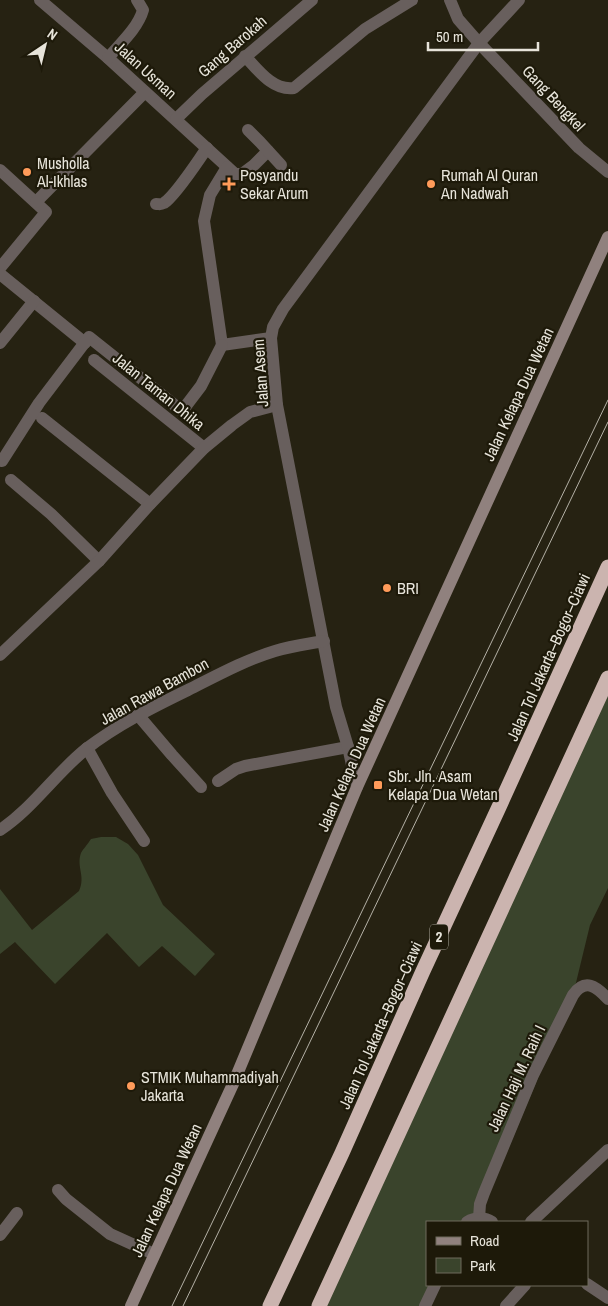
<svg xmlns="http://www.w3.org/2000/svg" width="608" height="1306" font-family="'Archivo Narrow',sans-serif">
<rect width="100%" height="100%" fill="#262212"/>
<g fill="#3a442c">
<polygon points="608,678 608,888 590,925 573,995 479,1218 467,1222 427,1222 427,1285 435,1285 425,1306 319,1306"/>
<path d="M101,837H116L128,844L138,855L163,905L215,954L195,976L162,946L139,967L107,933L55,984L15,942L0,954V889L32,930L79,891C86,876 76,867 81,853C83,849 88,844 91,839Z"/>
</g>
<g fill="none" stroke-linecap="round" stroke-linejoin="round">
<g stroke="#685f5d" stroke-width="12">
<polyline points="40,0 108,58 235,174 242,174 254,165 268,151"/>
<polyline points="450,0 458,19 479,43 579,148 608,172"/>
<path d="M245,56C258,70 273,91 294,88L365,29L412,0"/>
<path d="M108,58C120,44 138,28 143,10L137,0"/>
<polyline points="176,119 202,94 312,0"/>
<polyline points="248,130 260,142 281,165"/>
<polyline points="227,167 210,195 204,221 222,345 271,338"/>
<polyline points="0,170 46,212 0,268"/>
<polyline points="36,202 145,92"/>
<path d="M156,204C160,204 160,205 164,203C176,195 197,162 207,148"/>
<polyline points="0,274 85,343"/>
<polyline points="0,343 34,301"/>
<polyline points="94,360 204,448"/>
<polyline points="42,418 150,504"/>
<polyline points="2,461 39,403 89,337 182,411 201,386 222,345"/>
<polyline points="11,480 51,514 99,561"/>
<polyline points="0,655 99,561 150,504 204,448 232,425 250,412 277,405"/>
<polyline points="138,715 172,755 201,787"/>
<polyline points="87,748 112,793 144,841"/>
<polyline points="218,781 236,769 245,766 348,747"/>
<polyline points="357,787 348,747 336,707 277,405 271,338 273,327 283,309 479,43 519,0"/>
<path d="M0,830C33,808 55,774 86,749C117,725 153,707 188,690C216,676 245,660 275,651C291,646 308,644 324,641"/>
<polyline points="58,1190 66,1199 110,1234 154,1254"/>
<path d="M479,1218L480,1204L484,1193L533,1075L573,995C585,978 596,986 608,999"/>
<path d="M467,1222C475,1217 485,1217 492,1222"/>
<polyline points="531,1222 608,1150"/>
<polyline points="0,1235 17,1213"/>
<polyline points="587,1284 608,1298"/>
<polyline points="425,1306 435,1285"/>
<polyline points="506,1306 525,1285"/>
</g>
<polyline stroke="#90817e" stroke-width="12" points="131,1306 233,1084 357,787 608,237"/>
<g stroke="#cbb4af" stroke-width="15">
<polyline points="270,1306 342,1153 423,971 499,807 608,567"/>
<polyline points="319,1306 608,678"/>
</g>
<g stroke="#b4b1a6" stroke-width="1">
<polyline points="172,1306 608,400"/>
<polyline points="183,1306 608,422"/>
</g>
</g>
<g fill="#ff9b5a" stroke="#1d1909" stroke-width="2">
<circle cx="27" cy="172" r="5"/>
<path d="M226.5 176.5h5v5h5v5h-5v5h-5v-5h-5v-5h5z"/>
<circle cx="431" cy="184" r="5"/>
<circle cx="387" cy="588" r="5"/>
<rect x="373" y="780" width="10" height="10" rx="2.5"/>
<circle cx="131" cy="1086" r="5"/>
</g>
<g text-anchor="middle" stroke-width="4.5" stroke-linejoin="round" paint-order="stroke">
<rect fill="#1d1909" stroke="#aaa79b" stroke-width="1" x="430" y="924.5" width="18" height="25" rx="4"/>
<g font-size="15" font-weight="bold" fill="#e7e4da">
<text x="439" y="942">2</text>
</g>
<g font-size="16" fill="#e7e4da" stroke="#1d1909">
<text transform="translate(232 46) rotate(-41)" y="6">Gang Barokah</text>
<text transform="translate(146 70) rotate(42)" y="6">Jalan Usman</text>
<text transform="translate(554 98) rotate(47)" y="6">Gang Bengkel</text>
<text transform="translate(260 373) rotate(-94)" y="6">Jalan Asem</text>
<text transform="translate(159 391) rotate(39)" y="6">Jalan Taman Dhika</text>
<text transform="translate(518 394) rotate(-65)" y="6">Jalan Kelapa Dua Wetan</text>
<text transform="translate(548 657) rotate(-66)" y="6">Jalan Tol Jakarta–Bogor–Ciawi</text>
<text transform="translate(154 691) rotate(-29)" y="6">Jalan Rawa Bambon</text>
<text transform="translate(351 764) rotate(-66)" y="6">Jalan Kelapa Dua Wetan</text>
<text transform="translate(380 1025) rotate(-66)" y="6">Jalan Tol Jakarta–Bogor–Ciawi</text>
<text transform="translate(516 1078) rotate(-65)" y="6">Jalan Haji M. Raih I</text>
<text transform="translate(166 1190) rotate(-65)" y="6">Jalan Kelapa Dua Wetan</text>
</g>
<g font-size="16" fill="#e7e4da" stroke="#1d1909" text-anchor="start">
<text x="37" y="169">Musholla<tspan x="37" dy="18">Al-Ikhlas</tspan></text>
<text x="240" y="181">Posyandu<tspan x="240" dy="18">Sekar Arum</tspan></text>
<text x="441" y="181">Rumah Al Quran<tspan x="441" dy="18">An Nadwah</tspan></text>
<text x="397" y="594">BRI</text>
<text x="388" y="782">Sbr. Jln. Asam<tspan x="388" dy="18">Kelapa Dua Wetan</tspan></text>
<text x="141" y="1083">STMIK Muhammadiyah<tspan x="141" dy="18">Jakarta</tspan></text>
</g>
</g>
<rect x="426" y="1221" width="162" height="65" fill="#1d1909" stroke="#6e6a5d"/>
<rect x="436" y="1237" width="25" height="8" fill="#90817e" stroke="#6e6a5d"/>
<text x="470" y="1246" font-size="15" fill="#e7e4da">Road</text>
<rect x="436" y="1258" width="25" height="15" fill="#3a442c" stroke="#6e6a5d"/>
<text x="470" y="1271" font-size="15" fill="#e7e4da">Park</text>
<g transform="translate(45 45) rotate(35)" stroke="#1d1909" stroke-width="4" paint-order="stroke">
<path d="M0-4L9 19L0 12L-9 19Z" fill="#e7e4da"/>
<text y="-8" font-size="14" font-weight="bold" text-anchor="middle" fill="#e7e4da">N</text>
</g>
<path d="M428 42v8h110v-8" fill="none" stroke="#e7e4da" stroke-width="2.5"/>
<text x="436" y="42" font-size="15" fill="#e7e4da" stroke="#1d1909" stroke-width="4" paint-order="stroke">50 m</text>
</svg>
